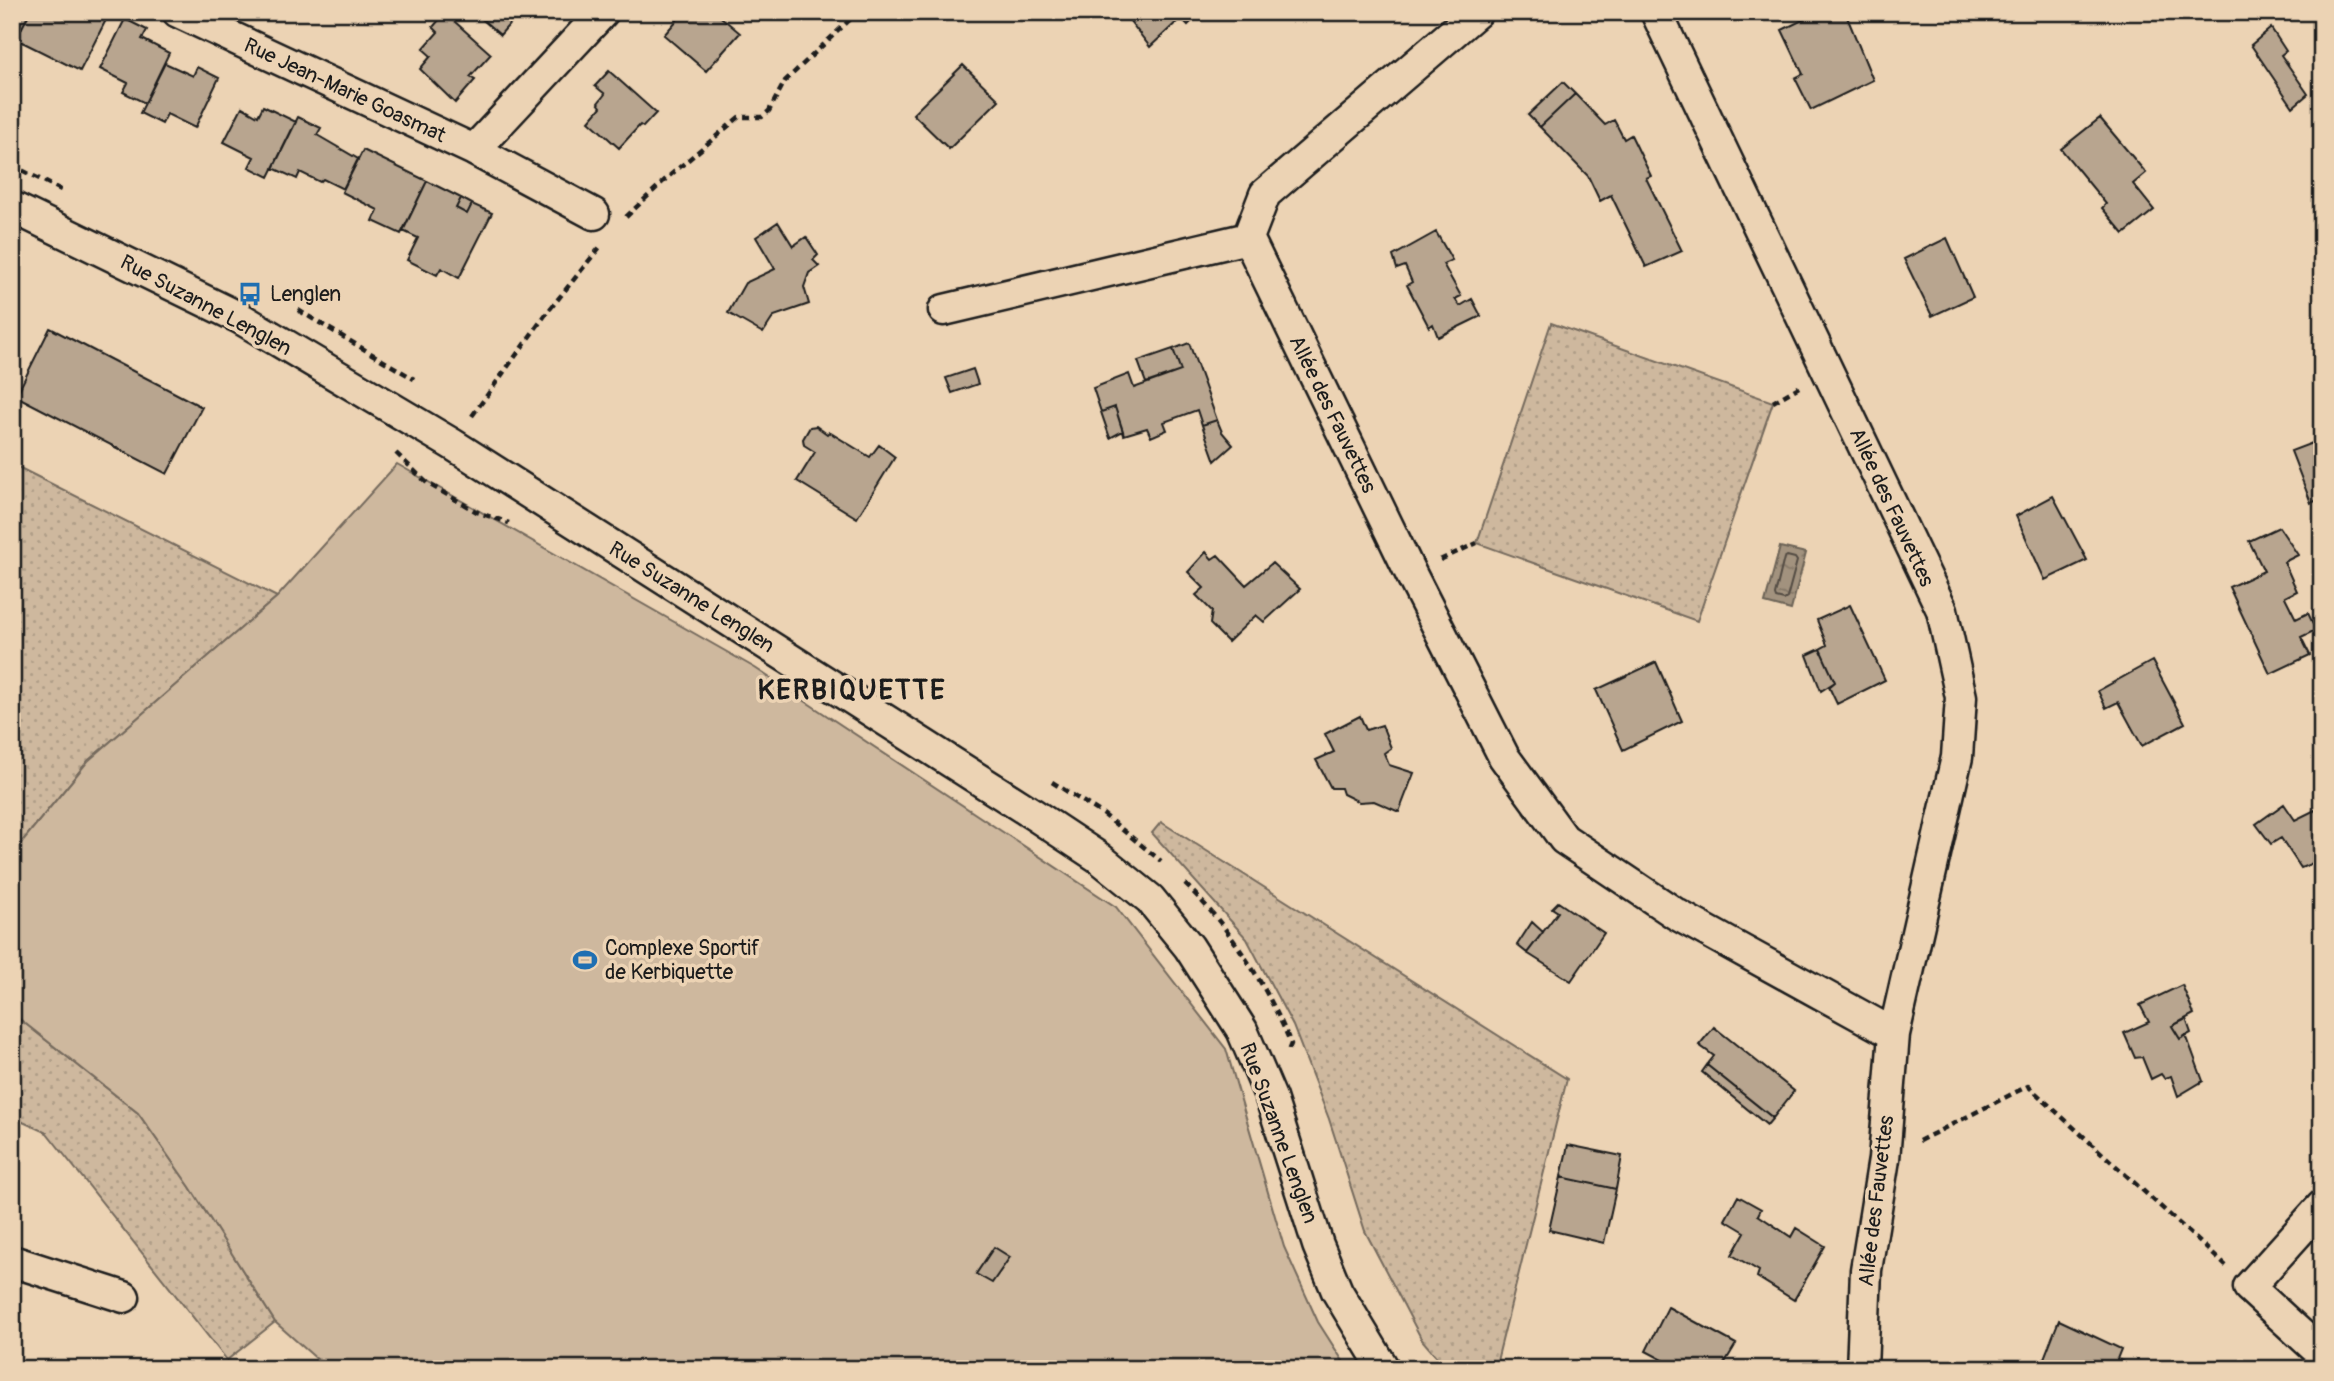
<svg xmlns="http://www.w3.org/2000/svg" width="2334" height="1381" viewBox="0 0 2334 1381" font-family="Pangolin,sans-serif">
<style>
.grass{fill:url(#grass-dots);stroke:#756a5d;stroke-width:2}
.garden{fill:#ceb89e;stroke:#756a5d;stroke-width:2}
.water{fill:url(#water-ripples);stroke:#6c6357;stroke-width:2}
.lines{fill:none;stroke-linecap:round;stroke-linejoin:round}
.shore{stroke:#524b43;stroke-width:2}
.building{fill:#b8a58f;stroke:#1c1c1c;stroke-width:2}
.minor-casing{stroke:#1c1c1c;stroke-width:35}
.path{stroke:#1c1c1c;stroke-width:4.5;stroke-dasharray:7 5;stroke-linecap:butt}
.minor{stroke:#ecd3b4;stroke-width:30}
.labels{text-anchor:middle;stroke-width:7;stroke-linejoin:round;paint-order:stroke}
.street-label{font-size:21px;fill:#1c1c1c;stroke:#ecd3b4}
.poi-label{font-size:21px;fill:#1c1c1c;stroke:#ecd3b4;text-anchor:start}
.district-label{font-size:28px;font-weight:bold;letter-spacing:2px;fill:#1c1c1c;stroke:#ecd3b4}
</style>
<defs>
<pattern id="grass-dots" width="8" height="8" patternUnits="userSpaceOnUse" patternTransform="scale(1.75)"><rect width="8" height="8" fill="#ceb89e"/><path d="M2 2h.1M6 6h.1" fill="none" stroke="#b09e88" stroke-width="1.8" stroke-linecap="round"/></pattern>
<pattern id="water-ripples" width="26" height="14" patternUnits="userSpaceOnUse" patternTransform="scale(1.75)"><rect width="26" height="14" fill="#a2927e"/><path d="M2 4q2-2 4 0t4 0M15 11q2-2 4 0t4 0" fill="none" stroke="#837666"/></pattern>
</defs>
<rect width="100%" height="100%" fill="#ecd3b4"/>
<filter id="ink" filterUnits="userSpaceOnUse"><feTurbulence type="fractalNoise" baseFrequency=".0143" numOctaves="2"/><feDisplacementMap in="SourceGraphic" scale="14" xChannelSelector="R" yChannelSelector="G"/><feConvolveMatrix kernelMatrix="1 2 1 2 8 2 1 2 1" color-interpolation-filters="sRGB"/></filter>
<g filter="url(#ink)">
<path class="grass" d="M1551,323L1773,402L1697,621L1477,543Z
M12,464L277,597L88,761L12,854Z
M1161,822L1567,1079L1495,1369H1447L1422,1340L1365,1231L1329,1119L1293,1026L1247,939L1152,833Z
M12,1013L138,1113L190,1187L275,1322L227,1360L47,1133L12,1117Z"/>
<path class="garden" d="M397,464L755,668L1116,907L1226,1049L1284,1247L1318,1322L1348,1369H328L275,1322L190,1187L138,1113L12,1013V854L88,761L277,597Z"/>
<path class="water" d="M1780,547L1806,553L1791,610L1765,603Z"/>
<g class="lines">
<path class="shore" d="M1787,556L1795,558L1797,561L1787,598L1784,600L1776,598L1775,595L1784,558Z"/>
</g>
<path class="building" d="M12,12H30L12,47Z
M30,12H53L64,18L67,12H110L80,71L16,39Z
M474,12H520L500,35Z
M684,12H715L740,33L706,71L664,35Z
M1123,12H1201L1188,25L1181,18L1150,47Z
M1819,12H1845L1873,80L1811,110L1795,78L1803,74L1782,30Z
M445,13L491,54L470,77L475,80L455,103L420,69L431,56L423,49L438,32L433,27Z
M125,19L147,30L142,39L169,53L145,103L123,92L128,83L100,69Z
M2271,28L2286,51L2281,55L2308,94L2293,107L2251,45Z
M165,63L193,76L197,67L219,78L195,128L167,114L162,124L140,113Z
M963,65L999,100L949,149L913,114Z
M609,71L656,113L643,127L640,125L619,148L589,121L601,107L598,103L605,94L595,86Z
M1563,82L1575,94L1540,127L1528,115Z
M1575,94L1605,125L1614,120L1624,139L1631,135L1651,176L1646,178L1682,251L1646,267L1611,195L1600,201L1588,176L1540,127Z
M263,106L296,122L269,177L249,167L254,157L224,142L242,107L258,116Z
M298,117L321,128L317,135L358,159L343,189L323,179L320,182L300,172L297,179L273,168Z
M2100,118L2146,173L2133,184L2154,210L2124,234L2102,208L2106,204L2061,149Z
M363,150L427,181L401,234L373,221L378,210L342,192Z
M427,181L461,198L456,208L467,214L472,204L492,213L459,278L441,268L437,275L407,260L418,238L403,231Z
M461,198L472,204L467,214L456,208Z
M778,222L793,246L806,237L818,255L813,260L819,266L809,273L804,287L809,304L774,316L763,333L728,313L745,283L775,269L756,237Z
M1436,232L1452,260L1443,264L1461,296L1455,299L1460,306L1472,299L1481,316L1438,337L1433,324L1429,327L1407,285L1412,282L1405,266L1397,269L1393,256Z
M1947,238L1973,297L1932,316L1904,259Z
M50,328L202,407L167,474L16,396Z
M1189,343L1217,420L1202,425L1197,410L1164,422L1167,430L1151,437L1147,428L1124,435L1115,407L1101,412L1093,388L1129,374L1134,388L1181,371L1173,349Z
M1173,349L1181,371L1146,383L1138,361Z
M973,369L978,384L952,393L946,378Z
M1115,407L1123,431L1110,438L1101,412Z
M1217,420L1222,432L1233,445L1215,461L1202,425Z
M816,426L827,434L829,432L870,457L879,445L895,457L857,518L797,481L815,452L804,445L803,439L810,427Z
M2320,440L2322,446V498L2311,503L2291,451Z
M2053,496L2087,560L2045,580L2016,516Z
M2279,527L2298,555L2284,562L2297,591L2285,597L2296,619L2308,613L2316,630L2301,637L2310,655L2270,674L2229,587L2264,571L2249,541Z
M1206,552L1212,559L1218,555L1246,585L1272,563L1300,589L1264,622L1256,615L1228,642L1210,624L1212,611L1196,595L1204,588L1188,572Z
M1850,605L1885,680L1837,704L1829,687L1835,682L1820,649L1827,645L1817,620Z
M1820,649L1835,682L1821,691L1807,655Z
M2152,661L2185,723L2142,746L2118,702L2106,708L2098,691Z
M1656,662L1682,721L1623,750L1596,690Z
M1360,716L1366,730L1382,725L1391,748L1384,753L1389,765L1414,773L1399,812L1374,801L1359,802L1343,794L1341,788H1331L1316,760L1334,752L1325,734Z
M2284,804L2295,820L2315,810L2322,820V874L2315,862L2301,868L2281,838L2271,844L2256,824Z
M1558,902L1604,933L1571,981L1527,953L1558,912L1552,908Z
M1532,922L1543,932L1527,953L1517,945Z
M2182,985L2194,1014L2172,1026L2180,1039L2186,1035L2203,1081L2178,1096L2171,1076L2164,1078L2161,1074L2151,1079L2142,1057L2135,1058L2124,1033L2149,1022L2140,1005Z
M2186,1019L2191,1033L2180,1039L2172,1026Z
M1714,1027L1794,1091L1773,1118L1707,1065L1714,1056L1699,1045Z
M1707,1065L1773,1118L1767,1125L1702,1072Z
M1568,1145L1622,1156L1616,1189L1561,1177Z
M1561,1177L1616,1189L1604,1243L1549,1230Z
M1738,1196L1761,1209L1758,1215L1791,1237L1796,1228L1825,1246L1794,1300L1757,1277L1759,1271L1732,1255L1745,1232L1725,1220Z
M994,1247L1010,1257L992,1283L976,1274Z
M1668,1307L1736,1344L1721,1369H1680L1646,1351Z
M2059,1320L2121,1349L2117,1359L2138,1369H2048L2041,1366Z"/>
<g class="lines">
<g class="minor-casing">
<path id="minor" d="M178,12L474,150L594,214
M1477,12L1265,194L1248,238L1411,574L1504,757L1564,839L1676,914L1894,1034
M1656,12L1942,610L1961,697L1957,757L1894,1034L1884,1159L1866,1270L1862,1369
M474,150L603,12
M12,207L240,318L452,444L1033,814L1098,857L1150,899L1189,947L1242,1030L1271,1098L1318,1245L1337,1291L1384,1369
M944,310L1248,238
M2322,1206L2249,1287L2322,1354
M12,1261L124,1297"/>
</g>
<path class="path" d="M12,165L63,191
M626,217L668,177L739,117H762L769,111L785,81L858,12
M298,310L414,379
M1773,402L1799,387
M472,416L546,314L600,247
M396,453L427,483L477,512L509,523
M1440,560L1477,543
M1052,782L1103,814L1161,861
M1185,884C1230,927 1267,986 1291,1044L1288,1051
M1919,1141L2028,1086L2226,1266"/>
<use href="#minor" class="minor"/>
</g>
</g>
<defs>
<g id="bus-bare" transform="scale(1.89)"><path d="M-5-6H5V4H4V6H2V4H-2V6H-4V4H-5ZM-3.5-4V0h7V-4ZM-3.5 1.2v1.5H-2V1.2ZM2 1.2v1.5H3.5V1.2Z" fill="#1f6fb2" stroke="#ecd3b4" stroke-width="2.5" paint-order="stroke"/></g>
<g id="stadium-bare" transform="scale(1.89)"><path d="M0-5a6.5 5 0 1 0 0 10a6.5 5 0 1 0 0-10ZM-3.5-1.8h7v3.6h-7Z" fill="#1f6fb2" stroke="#ecd3b4" stroke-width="2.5" paint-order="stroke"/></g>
</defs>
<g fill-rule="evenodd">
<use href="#bus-bare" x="250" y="294"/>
<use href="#stadium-bare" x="585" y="960"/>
</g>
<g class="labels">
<g class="street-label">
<text transform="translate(345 90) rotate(25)" y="7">Rue Jean-Marie Goasmat</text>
<text transform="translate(206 305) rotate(28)" y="7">Rue Suzanne Lenglen</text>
<text transform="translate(1333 414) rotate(64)" y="7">Allée des Fauvettes</text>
<text transform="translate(1892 507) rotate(65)" y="7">Allée des Fauvettes</text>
<text transform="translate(692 597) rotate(32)" y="7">Rue Suzanne Lenglen</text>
<text transform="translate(1279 1133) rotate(70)" y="7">Rue Suzanne Lenglen</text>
<text transform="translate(1876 1201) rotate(-83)" y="7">Allée des Fauvettes</text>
</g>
<g class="poi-label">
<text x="270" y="301">Lenglen</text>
<text x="605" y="955">Complexe Sportif<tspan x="605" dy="24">de Kerbiquette</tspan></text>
</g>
<g class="district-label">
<text x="852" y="699">KERBIQUETTE</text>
</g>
</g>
<rect width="2334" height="1381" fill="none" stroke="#ecd3b4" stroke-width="42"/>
<rect x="21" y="21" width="2292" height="1339" fill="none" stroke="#1c1c1c" stroke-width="2.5" filter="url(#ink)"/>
</svg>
